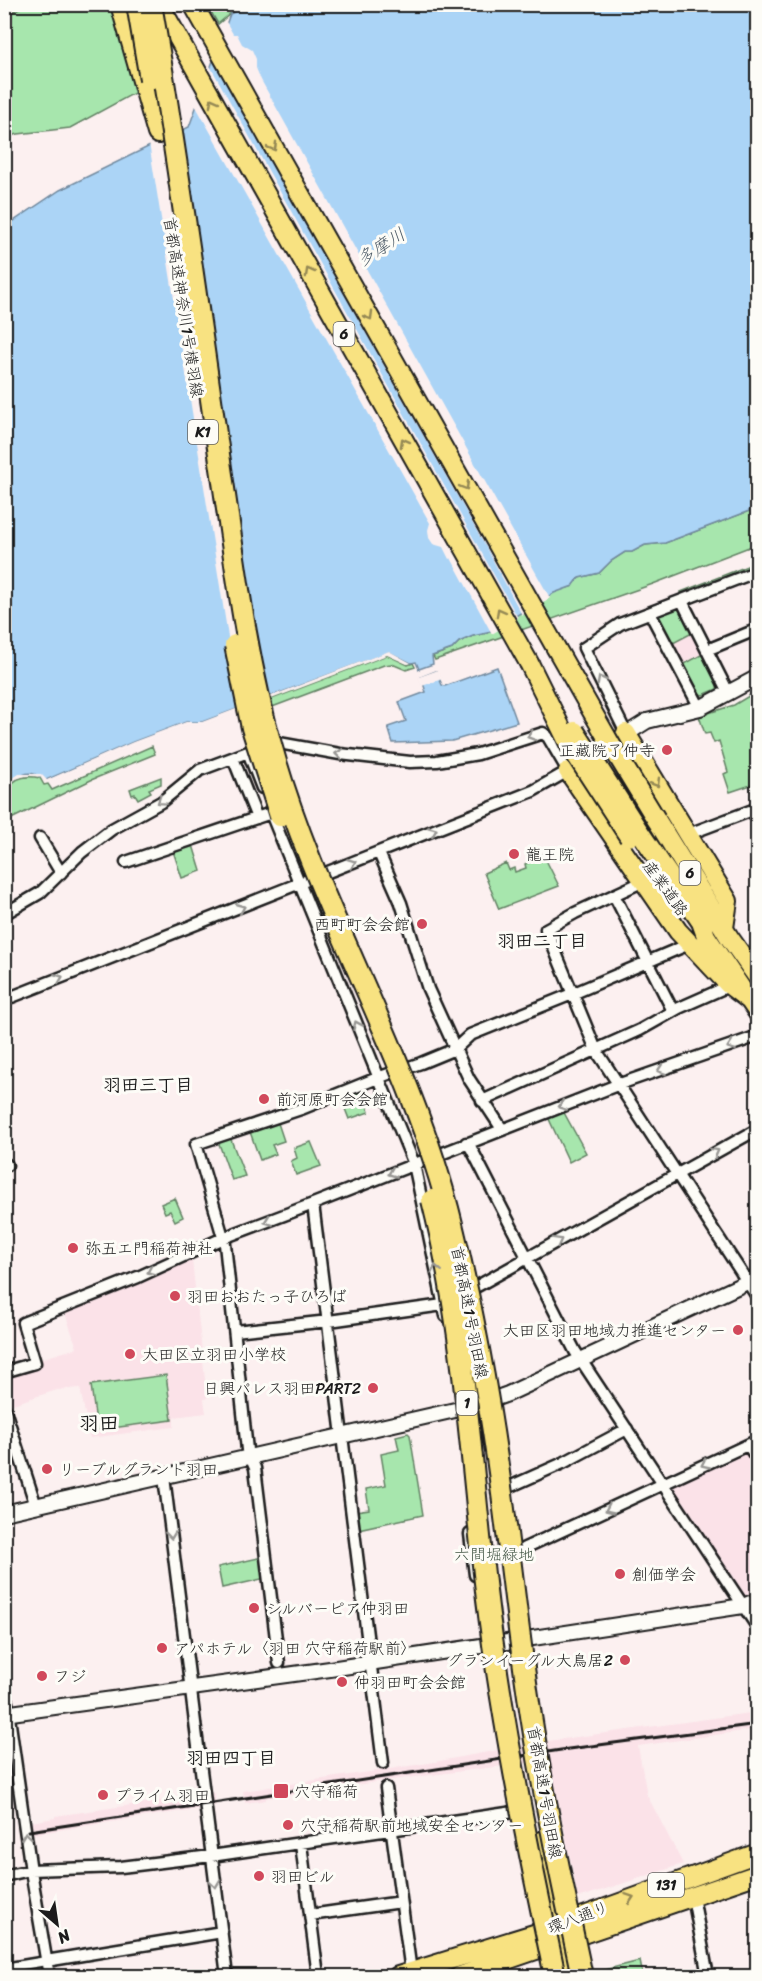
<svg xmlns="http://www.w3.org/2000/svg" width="762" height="1981" viewBox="0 0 762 1981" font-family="Sriracha,'Klee One',sans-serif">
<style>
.built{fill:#fbe2e8}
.green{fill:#a7e6ad;stroke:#628164;stroke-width:1.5;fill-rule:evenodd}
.water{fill:#abd4f6;stroke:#728a9f;stroke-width:1.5}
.pier{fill:#fcf0f0}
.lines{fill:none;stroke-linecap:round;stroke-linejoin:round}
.pedestrian-casing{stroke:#1c1c1c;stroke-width:13}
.minor-casing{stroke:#1c1c1c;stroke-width:15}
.tertiary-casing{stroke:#1c1c1c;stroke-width:18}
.primary-casing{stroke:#1c1c1c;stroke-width:22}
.trunk-casing{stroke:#1c1c1c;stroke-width:22}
.motorway-casing{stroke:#1c1c1c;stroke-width:24}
.pedestrian{stroke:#fdfcf7;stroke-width:8}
.minor{stroke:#fdfcf7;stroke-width:10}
.tertiary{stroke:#fdfcf7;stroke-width:14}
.primary{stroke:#f8e281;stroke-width:18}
.trunk{stroke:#f8e281;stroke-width:18}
.motorway{stroke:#f8e281;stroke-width:20}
.rail{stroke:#1c1c1c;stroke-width:3}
.primary-bridge-casing{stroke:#1c1c1c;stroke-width:22;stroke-linecap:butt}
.motorway-bridge-casing{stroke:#1c1c1c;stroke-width:24;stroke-linecap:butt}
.primary-bridge{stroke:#f8e281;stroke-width:18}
.motorway-bridge{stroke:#f8e281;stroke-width:20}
.oneway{stroke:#958954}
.oneway2{stroke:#989794}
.poi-dot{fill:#d1495b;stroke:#fdfcf7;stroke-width:2}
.labels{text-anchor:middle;stroke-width:6;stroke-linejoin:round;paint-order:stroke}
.shield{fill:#fdfcf7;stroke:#605f5e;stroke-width:1.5}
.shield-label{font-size:15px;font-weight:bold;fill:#1c1c1c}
.street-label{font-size:16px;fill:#1c1c1c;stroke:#fdfcf7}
.poi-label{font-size:16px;fill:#1c1c1c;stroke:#fdfcf7;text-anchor:start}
.park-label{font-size:16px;fill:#465948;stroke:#fdfcf7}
.water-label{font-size:18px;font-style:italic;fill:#4e5c68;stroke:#fdfcf7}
.neighbourhood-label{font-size:18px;font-weight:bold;fill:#1c1c1c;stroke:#fdfcf7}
.quarter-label{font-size:20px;font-weight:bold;fill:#1c1c1c;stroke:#fdfcf7}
</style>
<rect width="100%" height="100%" fill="#fcf0f0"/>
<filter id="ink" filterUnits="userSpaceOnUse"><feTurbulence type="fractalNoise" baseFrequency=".0167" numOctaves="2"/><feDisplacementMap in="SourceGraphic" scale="12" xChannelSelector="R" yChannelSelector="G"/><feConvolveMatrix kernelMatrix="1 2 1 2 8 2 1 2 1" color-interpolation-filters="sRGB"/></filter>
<g filter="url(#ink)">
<path class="built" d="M692,633L703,655L683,665L671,644Z
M192,1260L207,1398L204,1399L206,1413L174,1417V1427L90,1438L80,1388L57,1390L10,1405L5,1389L8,1377L39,1368L37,1360L77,1348L65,1313Z
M746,1448L757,1463V1595L744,1601L668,1484Z
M757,1712V1729L638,1746L647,1795L683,1864L578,1898L550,1760L383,1781L266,1798V1800L245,1803L243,1791L429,1763L541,1742Z
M214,1793L216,1805L209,1807L33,1834L31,1822L55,1818V1816Z
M43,1967L45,1976H5V1974Z"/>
<path class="green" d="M25,5H116L140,90L70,128L18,134L5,138L4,16Z
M207,5H248L230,14L218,24Z
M757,508V544L653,584L435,660L433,656L452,649L459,642L473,636L487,633L554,592L573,586L578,578L599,573L611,561L625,552H632L645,545L665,543Z
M757,562V565L682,594L681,592Z
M675,607L683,612L718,681L717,689L703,695L696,693L658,620L660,614ZM692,633L703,654L683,665L671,644Z
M387,655L408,665L413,663L415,667L406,670L392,664L384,665L259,712L256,705Z
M757,691V791L754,784L730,792L724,774L728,772L719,741L714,743L710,733L705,734L699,716L734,705Z
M152,746L155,754L91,780L5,822C4,797 5,771 40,778L44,785L48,784L52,790Z
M161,777V784L149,789L151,792L138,799L135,794L132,795L130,789Z
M193,845L201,871L182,878L173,851Z
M543,854L559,886L499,909L484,873L506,863L509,870L514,868L515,872L526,868L525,864L530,862L529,859Z
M362,1088L369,1112L349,1119L340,1096Z
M562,1109L586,1153L569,1162L548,1117Z
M277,1120L284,1141L272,1145L276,1154L260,1160L249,1129Z
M230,1137L245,1176L232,1180L218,1141Z
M311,1142L321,1166L296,1175L291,1161L297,1158L294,1148Z
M175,1198L183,1217L175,1221L170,1211L165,1213L161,1204Z
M166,1375L172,1420L97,1430L91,1385Z
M408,1433L410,1435L423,1515L358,1529L356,1511L369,1509L366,1489L386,1485L381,1454L399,1450L396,1436Z
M263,1557L266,1578L222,1588L218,1567Z
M640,1961L643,1976H597L596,1972Z"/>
<path class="water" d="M248,5H757V508L665,543L645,545L632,552H625L611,561L599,573L579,578L573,586L554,593L487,633L473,636L459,642L452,649L432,656L433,664L419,669L416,662L411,663L389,652L202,722H186L133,742L46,780C28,767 21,775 5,786V227L60,190L189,127L230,14Z
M497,667L517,722L452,741L393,743L388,727L406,721L399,702L426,692L421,677L436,671L442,685L445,686Z"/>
<path class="pier" d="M225,20L233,34H237L242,44L252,50L256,59V68L261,80L550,598L522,615L487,549L211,57Z
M209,64L518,618L492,634L451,558L449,559L443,547L433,544L429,538L428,530L430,523L194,103Z
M177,129L202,301L266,698L389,651L411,663L407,664L387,655L203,725H186L134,745L47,783L39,776H25L16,779L4,789L10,780L19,774H41L47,780L133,742L186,722H202L241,707L230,649L149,143Z
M438,670L442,679L422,686L419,677Z"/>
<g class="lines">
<g class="pedestrian-casing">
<path id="pedestrian" d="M4,1968L46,1961"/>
</g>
<g class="minor-casing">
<path id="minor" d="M682,601L729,694
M650,613L700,708
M707,650L758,629
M626,733L584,648L620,624L758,571
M248,752L262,788
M233,758L257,818
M270,811L414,1164L446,1316
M686,835L758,808
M40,838L61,873
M379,853L401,903L428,989L469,1079L502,1129
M126,862L271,813
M644,881L575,913L546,929L596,1050L758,1298
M614,895L673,1011
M4,914L40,893L82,852L112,829L161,802L200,770L248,752L279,743L340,754L410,762L437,761L478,754L543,733L548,737L568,771L533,791L4,1000
M482,1101L640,1030L679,1008L722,989L728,984
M466,1143L471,1148L575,1351L758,1628
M6,1164L7,1165
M313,1204L383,1763
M465,1293L758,1129
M235,1331L329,1321L443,1305L449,1302
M4,1372L35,1363L23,1323L138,1277L223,1238L313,1204L617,1085L758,1036
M4,1407L36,1506
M748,1445L758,1460
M164,1477L227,1976
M507,1488L563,1463L627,1429
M470,1534L475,1575
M516,1552L758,1440
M279,1663L255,1468L247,1450L225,1244L196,1144L301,1109L380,1077L421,1063L455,1049L470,1035L572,994L694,942
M4,1682L31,1871L49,1976
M386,1788L411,1972
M301,1844L318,1976
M4,1876L30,1870L121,1867L211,1856L514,1812
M693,1897L708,1976
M310,1915L401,1902
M46,1961L222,1932"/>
</g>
<g class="tertiary-casing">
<path id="tertiary" d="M585,760L647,721L700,708L758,677
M4,1513L477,1405L508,1394L758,1277
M4,1714L330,1669L743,1606L758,1600"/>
</g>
<g class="primary-casing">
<path id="primary" d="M159,4L529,663
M193,4L556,648
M626,733L728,901L724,928
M568,771L678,931L728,984L749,1000
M656,819L729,937L758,978
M639,831L701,922L706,936L758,1013"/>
</g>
<g class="trunk-casing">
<path id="trunk" d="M398,1976L537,1933L758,1853
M460,1976L758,1874"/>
</g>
<g class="motorway-casing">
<path id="motorway" d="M121,4L158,133
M544,1841L572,1976"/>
</g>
<use href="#pedestrian" class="pedestrian"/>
<use href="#minor" class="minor"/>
<use href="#tertiary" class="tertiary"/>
<use href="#primary" class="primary"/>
<use href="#trunk" class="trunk"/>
<use href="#motorway" class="motorway"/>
<path class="rail" d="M29,1831L561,1750L758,1724"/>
<g class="primary-bridge-casing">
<path id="primary-bridge" d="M556,648L614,750L656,819
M529,663L570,746L629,837
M575,731L639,831"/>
</g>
<g class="motorway-bridge-casing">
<path id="motorway-bridge" d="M137,4L150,79
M151,4C178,158 198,313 221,468C235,562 246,657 272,748C318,912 412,1058 452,1224C474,1313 490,1404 502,1494C511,1562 518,1629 528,1696C542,1791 562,1883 582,1976
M235,645L252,728L280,816
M432,1200C463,1322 470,1449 484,1574C499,1709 527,1843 555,1976"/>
</g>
<use href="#primary-bridge" class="primary-bridge"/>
<use href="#motorway-bridge" class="motorway-bridge"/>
</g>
<defs><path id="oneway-chevron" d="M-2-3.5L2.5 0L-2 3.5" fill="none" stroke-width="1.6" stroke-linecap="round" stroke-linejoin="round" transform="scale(1.5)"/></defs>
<g class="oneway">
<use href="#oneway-chevron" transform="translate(213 102) rotate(-119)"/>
<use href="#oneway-chevron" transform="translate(273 147) rotate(60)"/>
<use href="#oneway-chevron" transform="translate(309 272) rotate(-119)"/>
<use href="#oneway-chevron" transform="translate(369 316) rotate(60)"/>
<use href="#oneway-chevron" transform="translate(404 442) rotate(-119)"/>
<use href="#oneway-chevron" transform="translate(465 486) rotate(60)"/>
<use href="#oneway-chevron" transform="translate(500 612) rotate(-119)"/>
<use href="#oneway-chevron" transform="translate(656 783) rotate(59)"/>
<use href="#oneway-chevron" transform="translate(630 1898) rotate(-19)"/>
</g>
<g class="oneway2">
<use href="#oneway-chevron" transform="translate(601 680) rotate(-118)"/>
<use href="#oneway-chevron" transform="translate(531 736) rotate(164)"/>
<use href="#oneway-chevron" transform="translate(339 754) rotate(-173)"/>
<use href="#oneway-chevron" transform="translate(161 801) rotate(145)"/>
<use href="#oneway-chevron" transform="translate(433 831) rotate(-22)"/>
<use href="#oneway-chevron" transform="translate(352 863) rotate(-21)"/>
<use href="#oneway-chevron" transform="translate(241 908) rotate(-22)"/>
<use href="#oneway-chevron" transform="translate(59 978) rotate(-22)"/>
<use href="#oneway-chevron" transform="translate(357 1025) rotate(-114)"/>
<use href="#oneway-chevron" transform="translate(731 1046) rotate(160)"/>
<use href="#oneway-chevron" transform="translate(661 1070) rotate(161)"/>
<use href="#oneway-chevron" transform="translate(562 1106) rotate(159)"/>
<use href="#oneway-chevron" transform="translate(715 1152) rotate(-29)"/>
<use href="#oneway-chevron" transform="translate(392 1173) rotate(158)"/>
<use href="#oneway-chevron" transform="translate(268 1221) rotate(160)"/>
<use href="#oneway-chevron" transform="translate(558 1241) rotate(-29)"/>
<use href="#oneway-chevron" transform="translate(436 1269) rotate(-102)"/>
<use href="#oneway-chevron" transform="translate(151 1271) rotate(156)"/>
<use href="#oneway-chevron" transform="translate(705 1464) rotate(155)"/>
<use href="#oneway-chevron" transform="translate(609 1509) rotate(155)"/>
<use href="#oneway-chevron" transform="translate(171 1535) rotate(83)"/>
<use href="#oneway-chevron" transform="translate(26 1836) rotate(-98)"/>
<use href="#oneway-chevron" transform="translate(215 1884) rotate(82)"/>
</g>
</g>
<g class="poi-dot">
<circle cx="667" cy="750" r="6"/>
<circle cx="514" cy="854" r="6"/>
<circle cx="422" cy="924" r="6"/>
<circle cx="264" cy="1099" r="6"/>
<circle cx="73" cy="1248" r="6"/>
<circle cx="175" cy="1296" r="6"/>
<circle cx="738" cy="1330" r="6"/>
<circle cx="130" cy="1354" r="6"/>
<circle cx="373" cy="1388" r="6"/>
<circle cx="47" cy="1469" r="6"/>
<circle cx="620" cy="1574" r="6"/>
<circle cx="254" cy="1608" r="6"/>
<circle cx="162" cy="1648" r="6"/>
<circle cx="625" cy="1660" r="6"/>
<circle cx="42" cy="1676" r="6"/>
<circle cx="342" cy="1682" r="6"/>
<rect x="273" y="1783" width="16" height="16" rx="3"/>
<circle cx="103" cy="1795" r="6"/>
<circle cx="288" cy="1825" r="6"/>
<circle cx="259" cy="1876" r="6"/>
</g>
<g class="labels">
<g class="shield">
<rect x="333.5" y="322" width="21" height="24" rx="4.5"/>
<rect x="188" y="420" width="30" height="24" rx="4.5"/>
<rect x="679.5" y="861" width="21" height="24" rx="4.5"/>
<rect x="456.5" y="1391" width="21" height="24" rx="4.5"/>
<rect x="648" y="1873" width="36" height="24" rx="4.5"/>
</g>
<g class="shield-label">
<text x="344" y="339">6</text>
<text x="203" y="437">K1</text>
<text x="690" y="878">6</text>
<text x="467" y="1408">1</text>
<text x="666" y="1890">131</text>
</g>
<g class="street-label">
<text transform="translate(184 307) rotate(81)" y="6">首都高速神奈川1号横羽線</text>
<text transform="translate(666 888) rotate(54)" y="6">産業道路</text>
<text transform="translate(470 1312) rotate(79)" y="6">首都高速1号羽田線</text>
<text transform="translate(545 1792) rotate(80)" y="6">首都高速1号羽田線</text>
<text transform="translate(578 1917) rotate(-21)" y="6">環八通り</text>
</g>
<g class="poi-label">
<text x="655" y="756" text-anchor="end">正藏院了仲寺</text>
<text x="526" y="860">龍王院</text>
<text x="410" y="930" text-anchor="end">西町町会会館</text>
<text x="276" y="1105">前河原町会会館</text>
<text x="85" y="1254">弥五エ門稲荷神社</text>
<text x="187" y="1302">羽田おおたっ子ひろば</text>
<text x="726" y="1336" text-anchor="end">大田区羽田地域力推進センター</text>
<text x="142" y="1360">大田区立羽田小学校</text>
<text x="361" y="1394" text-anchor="end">日興パレス羽田PART2</text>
<text x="59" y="1475">リーブルグラント羽田</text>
<text x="632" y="1580">創価学会</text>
<text x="266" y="1614">シルバーピア仲羽田</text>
<text x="174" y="1654">アパホテル〈羽田 穴守稲荷駅前〉</text>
<text x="613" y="1666" text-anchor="end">グランイーグル大鳥居2</text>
<text x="54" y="1682">フジ</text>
<text x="354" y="1688">仲羽田町会会館</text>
<text x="294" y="1797">穴守稲荷</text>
<text x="115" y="1801">プライム羽田</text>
<text x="300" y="1831">穴守稲荷駅前地域安全センター</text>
<text x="271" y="1882">羽田ビル</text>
</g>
<g class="park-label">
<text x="494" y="1560">六間堀緑地</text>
</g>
<g class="water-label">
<text transform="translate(381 247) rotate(-33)" y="6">多摩川</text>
</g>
<g class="neighbourhood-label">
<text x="542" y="947">羽田二丁目</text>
<text x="148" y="1091">羽田三丁目</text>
<text x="231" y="1764">羽田四丁目</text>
</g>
<g class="quarter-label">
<text x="99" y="1430">羽田</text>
</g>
</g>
<rect width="762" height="1981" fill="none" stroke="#fdfcf7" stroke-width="24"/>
<rect x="12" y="12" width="738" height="1957" fill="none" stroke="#1c1c1c" stroke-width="2" filter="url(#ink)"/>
<g transform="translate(57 1924) rotate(151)" stroke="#fdfcf7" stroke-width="4.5" paint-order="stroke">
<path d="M0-4.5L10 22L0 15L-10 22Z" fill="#1c1c1c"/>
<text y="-9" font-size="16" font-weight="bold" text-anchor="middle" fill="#1c1c1c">N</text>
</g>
</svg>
